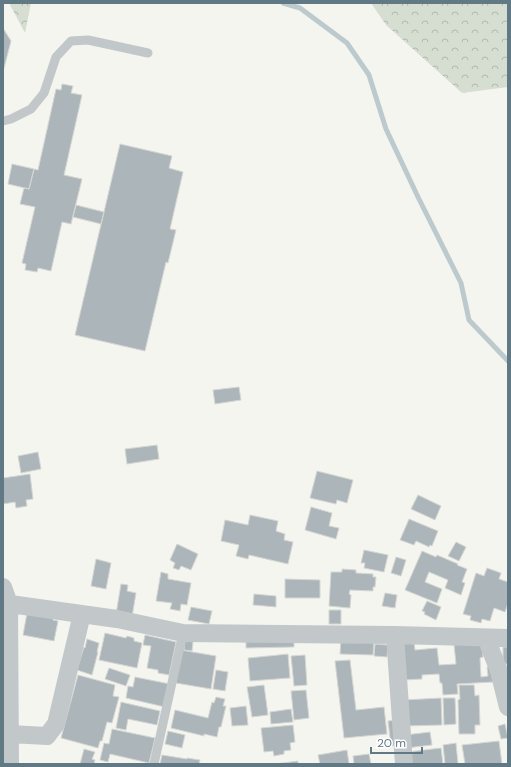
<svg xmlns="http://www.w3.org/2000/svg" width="511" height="767" viewBox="0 0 511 767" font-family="'DM Sans',sans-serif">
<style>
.forest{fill:url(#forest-crowns)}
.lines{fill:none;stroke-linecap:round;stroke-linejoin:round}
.stream{stroke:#bccace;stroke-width:5}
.building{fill:#acb6ba;stroke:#d6d6d3}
.service{stroke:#c2c7ca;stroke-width:9}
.minor{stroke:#c2c7ca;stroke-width:18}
</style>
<defs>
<pattern id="forest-crowns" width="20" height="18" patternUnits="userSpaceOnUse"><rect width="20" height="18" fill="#d6ddd1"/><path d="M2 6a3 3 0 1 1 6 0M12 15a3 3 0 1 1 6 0" fill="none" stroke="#b1b8af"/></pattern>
</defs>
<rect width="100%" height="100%" fill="#f5f5f0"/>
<path class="forest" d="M9,3H31L25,33Z
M371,3H508V87L462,93L386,25Z"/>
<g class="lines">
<path class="stream" d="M283,3L300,8L347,43L369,75L386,129L418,197L461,283L469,320L508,361"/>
</g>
<path class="building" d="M3,28L11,41L3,72Z
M62,84L73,86L71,93L82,95L64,175L82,179L71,224L62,222L51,271L38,268L37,272L25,270L26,264L22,263L35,207L20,204L24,188L29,189L34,169L38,170L56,89L61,90Z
M120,144L172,156L169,168L183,172L170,229L176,230L168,263L166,262L145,351L75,335Z
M12,164L34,169L29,189L8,184Z
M76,205L104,212L101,224L73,217Z
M239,387L241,400L215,404L213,390Z
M157,445L159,459L127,464L125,449Z
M38,452L41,469L21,473L18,456Z
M317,471L353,480L347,503L337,500L336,504L310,498Z
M30,474L33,499L26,500L27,506L16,508L15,502L3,504V478Z
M418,495L441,506L435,520L411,509Z
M311,507L332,513L329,526L339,528L336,539L305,530Z
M250,515L278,521L276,531L285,534L284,540L293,542L288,564L249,555L248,559L236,556L239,545L221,541L225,520L248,525Z
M409,519L438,531L432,546L430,545L429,547L416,541L414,545L400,540Z
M456,542L466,547L459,561L448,556Z
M177,544L198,554L191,570L181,566L179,570L173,568L175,563L170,560Z
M364,550L388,555L384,572L364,568L365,563H361Z
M422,551L436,557L437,555L458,564L457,565L467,569L462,582L465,583L461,595L445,588L448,580L429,572L425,582L442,589L437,603L405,590Z
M396,557L406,560L401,576L391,573Z
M96,559L111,563L106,589L91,586Z
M487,568L501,573L499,579L508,582V603L505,612L494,608L490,621L482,619L481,623L470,620L471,616L463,614L476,573L484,576Z
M342,569L356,570V573L373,574V577H376L375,587H373V591L350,590L349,594L351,595L350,608L329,606L331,572H342Z
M161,572L168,574V579L191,583L187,605L181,604L180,611L170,609L172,603L156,601Z
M285,579L320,580V598H285Z
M121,584L128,585L127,591L136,593L132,617L116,614Z
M385,593L397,595L395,608L382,606Z
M254,594L276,596V607L253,605Z
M427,601L441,607L436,620L424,614L425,612L422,611Z
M191,607L212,611L209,624L188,620Z
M329,610H341V624H329Z
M27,613L53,617V620L58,621L54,641L23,635Z
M105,633L126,638L127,636L134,638V641L142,643L137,668L99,660Z
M145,635L176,642L169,675L158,673V670L147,668L151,646L143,645Z
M294,637V647L246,648V638Z
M341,638L374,640L373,655L340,654Z
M87,639L99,643L97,652H98L92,675L77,670L84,647L85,648Z
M185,640L193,642L192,651L184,650Z
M414,642L415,650L437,648L439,665L456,664L454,644L482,642L483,657L480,658L481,677L488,676L487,667H492L493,682L457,684L458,694L443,695L442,683H440L439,674L422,675V679L403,680L400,643Z
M375,644L388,645L387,657L374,656Z
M503,647H508V664H503Z
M181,650L216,656L211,689L176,683Z
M288,654L290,678L250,681L248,658Z
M305,655L307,685L294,686L291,656Z
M350,660L356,710L384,707L387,734L344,738L335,661Z
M109,668L130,675L126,686L105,679Z
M216,670L228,672L225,691L213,689Z
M78,675L115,685L113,696L119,697L112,723L107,722L102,741H100L98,748L61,738Z
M135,677L170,684L165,707L126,698L128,686L133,687Z
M264,685L268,715L252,717L247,687Z
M459,685H474L475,696L479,695L480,725H475V734H459L458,700L460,699Z
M306,690L309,718L294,720L291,691Z
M216,697L225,699L223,706H226L221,727H219L217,737L204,734V736L171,728L175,710L208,718L212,702L214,703Z
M441,698L442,725L404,726L403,700Z
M443,698H455L456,724L444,725Z
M121,702L160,711L157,725L128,719L126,730L116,728Z
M246,706L248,725L232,726L230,708Z
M291,709L293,722L271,724L270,712Z
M398,720L401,745L391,746L388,721Z
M505,724L508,738L501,739L498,726Z
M293,725L295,742L290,743L291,750L284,751V754L274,756L273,751L264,752L261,728Z
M112,729L155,738L149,763L110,754L108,762L100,760L104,743L109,744Z
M168,731L185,735L182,748L165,744Z
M430,732L432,745L406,748L405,735Z
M499,741L502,764H465L462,745Z
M456,743L458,764H445L443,745Z
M441,748L443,764H408L407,752Z
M84,749L95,752L92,759L95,760L94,764H80Z
M347,750L349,764H320L318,755Z
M369,754L371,764H354L353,756Z
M162,755L187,759V758L200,760L199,764H160Z
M298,761V764H275Z"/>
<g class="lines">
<path class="service" d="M3,121L11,119L31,109L44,93L56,57L71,41L88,40L148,53
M154,764L183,633"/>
<path class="minor" d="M3,587L9,604L10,764
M3,603L117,619L183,633L395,635L508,638
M395,635L404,764
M486,638L499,671L508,707
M10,734L47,736L56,724L82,614"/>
</g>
<rect width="511" height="767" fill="none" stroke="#617885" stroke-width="8"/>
<path d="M371 747v6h51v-6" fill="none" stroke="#617885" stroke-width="2"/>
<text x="377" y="747" font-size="12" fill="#617885" stroke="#ffffff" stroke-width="3" paint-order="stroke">20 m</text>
</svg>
